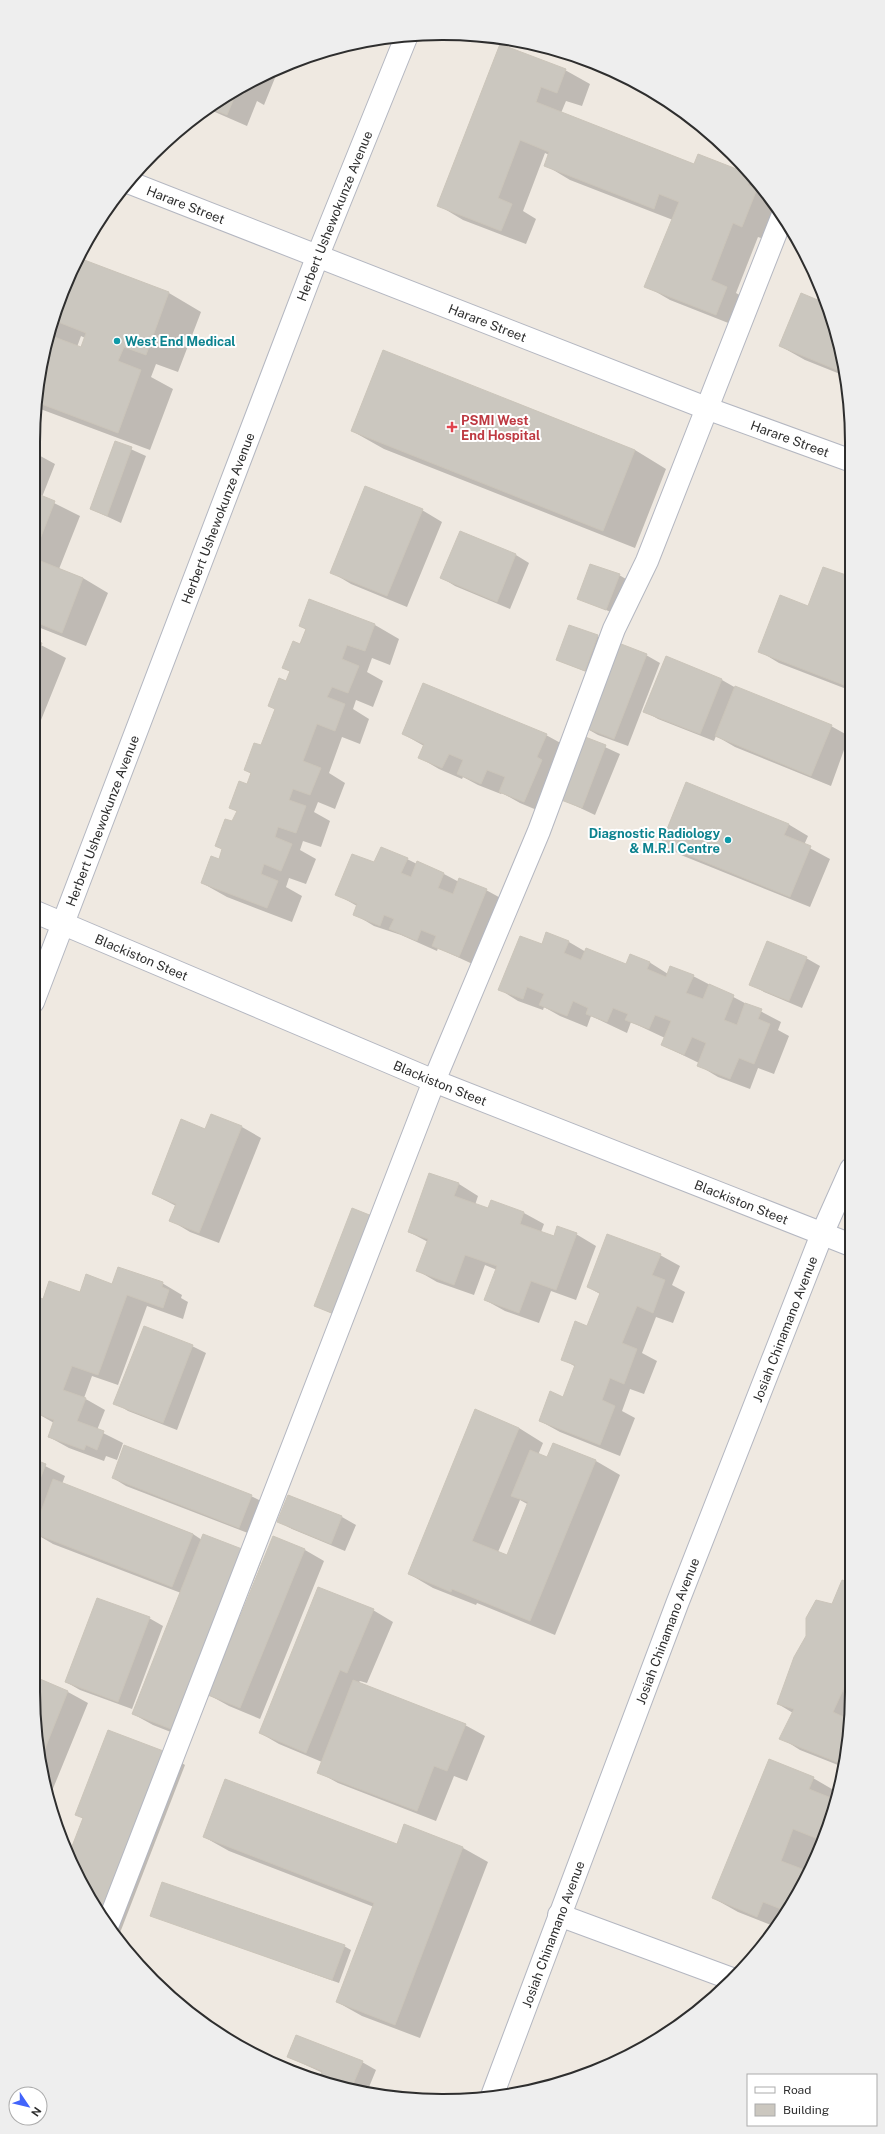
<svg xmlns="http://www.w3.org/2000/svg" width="885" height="2134" viewBox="0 0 885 2134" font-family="'Public Sans',sans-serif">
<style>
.shadow{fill:#0003;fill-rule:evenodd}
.building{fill:#cbc7bf;stroke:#cbc5ba}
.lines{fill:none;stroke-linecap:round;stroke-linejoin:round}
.minor-casing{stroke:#b4b7c1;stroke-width:24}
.minor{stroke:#fff;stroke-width:22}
.culture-dot{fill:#0f9aa8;stroke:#fff;stroke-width:1.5}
.health-dot{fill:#e0444e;stroke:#fff;stroke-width:1.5}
.labels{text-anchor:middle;stroke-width:4;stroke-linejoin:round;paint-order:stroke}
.street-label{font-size:13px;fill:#2e2e2e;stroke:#fff}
.culture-label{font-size:13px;font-weight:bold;fill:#0d838f;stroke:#fff;text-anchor:start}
.health-label{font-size:13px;font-weight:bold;fill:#be3a42;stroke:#fff;text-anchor:start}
.rim{fill:none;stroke:#2e2e2e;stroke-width:2}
</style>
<rect width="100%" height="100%" fill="#efe9e1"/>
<path class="shadow" d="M501,45L565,70L590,84L582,106L566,101L561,113L695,165L698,155L754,178L778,212L767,240L758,237L736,293L752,302L741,328L670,300L646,286L673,220L570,180L545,165L549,155L545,153L523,211L536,219L526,244L463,220L438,205Z
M279,68L264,105L257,101L247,126L208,109L261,75Z
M78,259L169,293L201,312L178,372L156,364L151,377L173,389L150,450L35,407L37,389L55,311ZM81,336L85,338L81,348L77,347Z
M801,294L826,304L845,376L805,360L780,346Z
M352,431L635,450L666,469L635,548L384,449Z
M115,442L146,456L121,523L91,509Z
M33,452L55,464L42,497L80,516L59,569L83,578L108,593L86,646L33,625Z
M422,510L442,522L407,607L351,584L331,572Z
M461,532L516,555L529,563L510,609L455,586L442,578Z
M619,575L626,579L613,613L578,598Z
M849,577V690L779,663L759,651L808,608Z
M375,625L399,639L390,665L372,658L367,672L383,681L373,707L356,700L353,709L369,719L360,744L342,737L329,773L345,783L335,809L318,802L314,812L330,821L321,847L303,841L300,850L316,859L306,884L289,878L286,887L302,896L292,922L227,897L202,883L220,860L238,812L231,808L248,785L252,774L245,770L262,747L291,672L283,668L300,645L306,629L300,626Z
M597,636L604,640L592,674L557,660Z
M33,641L66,658L33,740Z
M646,655L660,663L628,746L598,735L584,727Z
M666,657L722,680L736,688L831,726L849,736L831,786L735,747L716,736L714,741L658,719L644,711Z
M403,734L546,735L566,746L544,813L520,803L502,793L501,794L478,785L463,777L462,779L439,769L420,758L424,746Z
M581,736L620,754L595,815L557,797Z
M788,824L808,836L804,845L830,859L810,907L681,855L662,844Z
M407,859L417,864V863L444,874L459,882L486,890L506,901L479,967L438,948L437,951L401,935L374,926L354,914L357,906L336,894L375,863Z
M547,934L569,942L586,952L626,965L649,962L668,974L693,976L781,1022L778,1030L789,1036L774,1074L758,1068L750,1089L718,1077L698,1065L699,1063L662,1045L665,1038L631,1022L627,1033L591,1016L587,1027L560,1016L544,1007L543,1010L518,1001L499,989L542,946Z
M806,958L820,966L802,1008L764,992L751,984Z
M242,1127L261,1138L219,1243L190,1232L170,1220L176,1206L153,1194L206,1130Z
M430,1174L459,1184L478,1196L475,1205L488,1209L492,1201L524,1213L544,1224L541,1232L554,1237L576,1234L596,1246L576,1300L551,1291L539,1323L505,1311L485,1300L497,1270L485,1265L474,1295L437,1282L418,1271L428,1242L409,1232Z
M352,1209L348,1321L316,1306Z
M660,1255L680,1266L672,1285L685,1292L673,1323L656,1317L642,1353L657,1361L644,1394L630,1389L622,1411L635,1418L620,1456L560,1432L540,1421L564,1398L576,1367L562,1359L588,1327L600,1294L588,1287Z
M162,1283L182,1295L181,1298L188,1302L183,1319L147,1306L118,1385L92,1376L84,1398L105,1410L97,1430L123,1443L117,1460L106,1456L104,1461L69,1448L49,1437L54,1423L33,1411L36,1400L33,1399V1296L43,1300L113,1285Z
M192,1346L206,1353L177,1430L128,1411L115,1403Z
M519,1428L543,1443L538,1455L548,1458L554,1444L596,1461L620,1475L555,1635L477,1603L476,1605L433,1588L409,1574ZM520,1500L529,1505L508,1556L498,1552Z
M33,1460L65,1476L62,1484L193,1534L202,1540L241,1550L261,1562L238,1619L240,1620L274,1537L305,1550L324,1561L260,1719L229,1706L209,1695L191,1740L153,1725L133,1714L181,1593L53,1544L41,1537L33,1559Z
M113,1478L251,1496L265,1503L253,1535L126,1486Z
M289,1496L342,1517L356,1525L345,1551L292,1529L279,1522Z
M852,1585V1692L848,1745L843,1767L800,1750L781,1738L793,1713L778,1704L833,1605Z
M373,1610L393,1622L367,1683L360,1681L358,1683L465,1725L485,1736L467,1781L454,1776L436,1821L338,1783L318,1772L322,1762L279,1744L260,1733Z
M149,1618L163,1626L132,1709L80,1690L66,1682Z
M33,1678L68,1692L88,1703L52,1791L45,1788L41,1771Z
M166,1753L185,1765L118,1938L88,1896L69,1855L84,1819L76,1814Z
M813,1778L837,1792L830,1823L822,1844L818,1843L806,1872L809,1873L776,1927L738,1912L713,1898Z
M405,1826L463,1848L488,1862L420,2038L362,2016L337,2002L374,1907L229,1851L204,1837L397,1845Z
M151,1915L344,1946L351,1950L339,1983Z
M288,2057L362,2062L376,2070L367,2092L319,2081L323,2073Z"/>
<path class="building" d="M500,44L566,69L557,93L541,87L536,102L694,164L698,154L752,175L748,185L757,189L742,227L733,223L711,280L727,287L716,315L644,287L679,202L659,194L654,209L544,166L549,152L520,140L498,198L512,204L501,231L437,206Z
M249,83L244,94L237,91L227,115L209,108Z
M79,258L169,292L146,355L124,347L118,361L141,370L118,433L36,402L37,389L49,335L81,347L86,333L53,320L55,311Z
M801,293L825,303L844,373L779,346Z
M383,350L635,450L603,531L351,431Z
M115,441L132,447L107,516L90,509Z
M365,486L423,509L387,596L330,573Z
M33,492L55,501L33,557Z
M460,531L516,554L497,602L440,578Z
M33,558L83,578L62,633L33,621Z
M590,564L620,574L606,610L577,599Z
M823,567L849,576V687L758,652L780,595L808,606Z
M309,599L375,624L365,651L347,645L342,659L359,666L348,693L332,687L327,697L345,704L335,731L317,724L303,761L321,768L310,795L293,789L289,800L306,806L296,833L278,827L275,837L292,844L281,871L264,864L261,874L278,881L267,908L201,883L211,856L219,859L222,849L215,846L225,819L232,821L237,811L229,808L239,781L247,784L251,773L244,770L254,743L261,745L275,709L268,706L279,678L286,681L290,671L282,668L293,641L300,644L306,629L299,626Z
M569,625L598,635L585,671L556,660Z
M33,640L42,643L33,665Z
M616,642L647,654L614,739L583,727Z
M666,656L722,679L700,734L643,712Z
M423,683L547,734L537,757L542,760L524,802L499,792L505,777L487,770L481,784L457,774L463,760L449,754L442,768L418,758L424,744L402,734Z
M735,686L832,725L811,776L715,736Z
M580,735L606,745L582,808L556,798Z
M686,782L789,824L784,835L811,846L790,897L661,844Z
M381,847L408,858L401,873L411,877L417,861L444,873L438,888L453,894L459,878L487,889L459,957L432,946L436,936L421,930L417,941L389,929L394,919L384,915L380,926L353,915L357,904L335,895L352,854L374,862Z
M546,932L569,941L564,953L581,960L586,948L626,964L630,954L650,962L647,969L666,977L670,966L694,975L686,993L703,999L709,984L734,995L724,1020L737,1025L745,1003L762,1009L758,1019L770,1024L754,1064L739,1058L730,1079L697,1066L706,1043L692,1037L684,1055L661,1045L671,1021L655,1015L649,1029L625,1020L628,1014L613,1008L607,1022L586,1014L588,1008L573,1001L567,1016L539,1005L544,994L527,987L523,999L498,990L520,936L542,944Z
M767,941L807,957L789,1001L749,985Z
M211,1114L242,1126L199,1233L169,1221L176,1204L152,1194L181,1119L205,1129Z
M429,1173L459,1183L454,1196L488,1208L491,1200L524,1212L520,1224L554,1236L557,1226L577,1233L556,1290L531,1281L519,1313L484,1300L497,1266L465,1255L454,1285L416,1271L428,1239L408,1232Z
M352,1208L372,1216L334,1314L314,1306Z
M607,1234L661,1254L652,1275L665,1280L653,1313L637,1306L622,1343L637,1349L624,1384L610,1378L602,1400L615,1406L600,1445L539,1421L550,1391L563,1397L575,1365L561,1360L575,1321L587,1326L600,1293L587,1287Z
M118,1267L163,1282L162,1287L169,1290L163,1308L127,1295L98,1375L72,1366L63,1390L86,1398L77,1421L104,1431L97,1450L86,1445L84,1450L48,1437L54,1420L33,1412L36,1397L33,1396V1295L43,1299L49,1281L80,1292L86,1274L112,1284Z
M144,1326L193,1345L163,1423L113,1404Z
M475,1409L519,1428L472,1541L507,1555L528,1502L511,1496L530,1450L547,1457L553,1443L596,1460L530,1621L452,1589L451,1592L408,1574Z
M124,1445L252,1495L239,1528L112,1478Z
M33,1459L46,1464L33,1497Z
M53,1479L193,1534L172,1587L33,1533Z
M288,1495L342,1516L331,1544L277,1522Z
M203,1534L242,1549L171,1729L132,1714Z
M273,1536L305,1549L240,1708L208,1695Z
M842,1580L852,1583V1670L833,1712L850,1720L848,1745L844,1765L779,1739L794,1709L777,1704L794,1657L806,1636V1618L816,1600L832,1604Z
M318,1587L374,1609L347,1673L340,1670L306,1753L259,1733Z
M97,1598L150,1617L118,1702L65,1682Z
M33,1676L68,1691L40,1761L33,1692Z
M353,1680L466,1724L447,1771L434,1766L417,1811L317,1773Z
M108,1730L166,1752L102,1916L88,1896L69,1854L83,1818L75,1815Z
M769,1759L814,1777L809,1789L836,1800L830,1823L823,1841L793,1829L781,1861L810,1872L786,1911L763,1902L757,1917L712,1898Z
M225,1779L397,1844L404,1824L463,1847L395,2025L336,2002L374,1903L203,1837Z
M162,1882L345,1945L332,1980L150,1916Z
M296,2035L363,2061L351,2089L318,2081L322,2071L287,2057Z"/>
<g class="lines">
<g class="minor-casing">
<g id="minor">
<path id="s1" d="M128,182L706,408L849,460"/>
<path id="s2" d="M33,911L434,1081L851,1245"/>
<path id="s3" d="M33,1002L318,255L407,35"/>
<path d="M559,1915L732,1979"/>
<path d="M108,1924L434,1081L539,831L614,629L647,561L782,217"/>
<path id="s4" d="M492,2096L677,1604L822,1234L851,1169"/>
</g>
</g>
<use href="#minor" class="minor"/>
</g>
<g class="culture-dot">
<circle cx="117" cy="341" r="4"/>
<circle cx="728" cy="840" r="4"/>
</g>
<path class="health-dot" d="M450 421h4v4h4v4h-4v4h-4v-4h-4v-4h4z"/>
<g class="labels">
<g class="street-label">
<text dy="5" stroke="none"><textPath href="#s1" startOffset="62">Harare Street</textPath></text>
<text dy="5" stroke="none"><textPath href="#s3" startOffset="842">Herbert Ushewokunze Avenue</textPath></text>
<text dy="5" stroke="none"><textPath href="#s1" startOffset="386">Harare Street</textPath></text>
<text dy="5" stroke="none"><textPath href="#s1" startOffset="710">Harare Street</textPath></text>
<text dy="5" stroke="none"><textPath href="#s3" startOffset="518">Herbert Ushewokunze Avenue</textPath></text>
<text dy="5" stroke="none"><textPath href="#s3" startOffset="194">Herbert Ushewokunze Avenue</textPath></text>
<text dy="5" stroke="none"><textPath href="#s2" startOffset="118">Blackiston Steet</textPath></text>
<text dy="5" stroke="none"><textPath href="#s2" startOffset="442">Blackiston Steet</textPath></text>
<text dy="5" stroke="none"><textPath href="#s2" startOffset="766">Blackiston Steet</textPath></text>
<text dy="5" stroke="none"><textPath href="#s4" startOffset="821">Josiah Chinamano Avenue</textPath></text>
<text dy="5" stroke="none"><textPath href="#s4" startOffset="497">Josiah Chinamano Avenue</textPath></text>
<text dy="5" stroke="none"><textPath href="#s4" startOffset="173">Josiah Chinamano Avenue</textPath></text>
</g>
<g class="culture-label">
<text x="125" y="346">West End Medical</text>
<text x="720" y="838" text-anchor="end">Diagnostic Radiology<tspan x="720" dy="15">&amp; M.R.I Centre</tspan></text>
</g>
<g class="health-label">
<text x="461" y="425">PSMI West<tspan x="461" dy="15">End Hospital</tspan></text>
</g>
</g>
<path d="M0 0H885V2134H0ZM442 40H443A402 402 0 0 1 845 442V1692A402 402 0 0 1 443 2094H442A402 402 0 0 1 40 1692V442A402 402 0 0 1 442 40Z" fill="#eee" fill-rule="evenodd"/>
<path class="rim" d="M442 40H443A402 402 0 0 1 845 442V1692A402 402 0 0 1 443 2094H442A402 402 0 0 1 40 1692V442A402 402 0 0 1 442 40Z"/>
<rect x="747" y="2074" width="130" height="52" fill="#ffffff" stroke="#ababab"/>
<rect x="755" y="2087" width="20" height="6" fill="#ffffff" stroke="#ababab"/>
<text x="783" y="2094" font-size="12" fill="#2e2e2e">Road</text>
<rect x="755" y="2104" width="20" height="12" fill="#cbc7bf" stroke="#ababab"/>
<text x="783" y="2114" font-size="12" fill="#2e2e2e">Building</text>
<g transform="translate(28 2106) rotate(125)"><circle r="19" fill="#ffffff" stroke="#ababab"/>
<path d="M0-3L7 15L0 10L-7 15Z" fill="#4264fb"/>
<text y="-6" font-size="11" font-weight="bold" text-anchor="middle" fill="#2e2e2e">N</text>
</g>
</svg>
